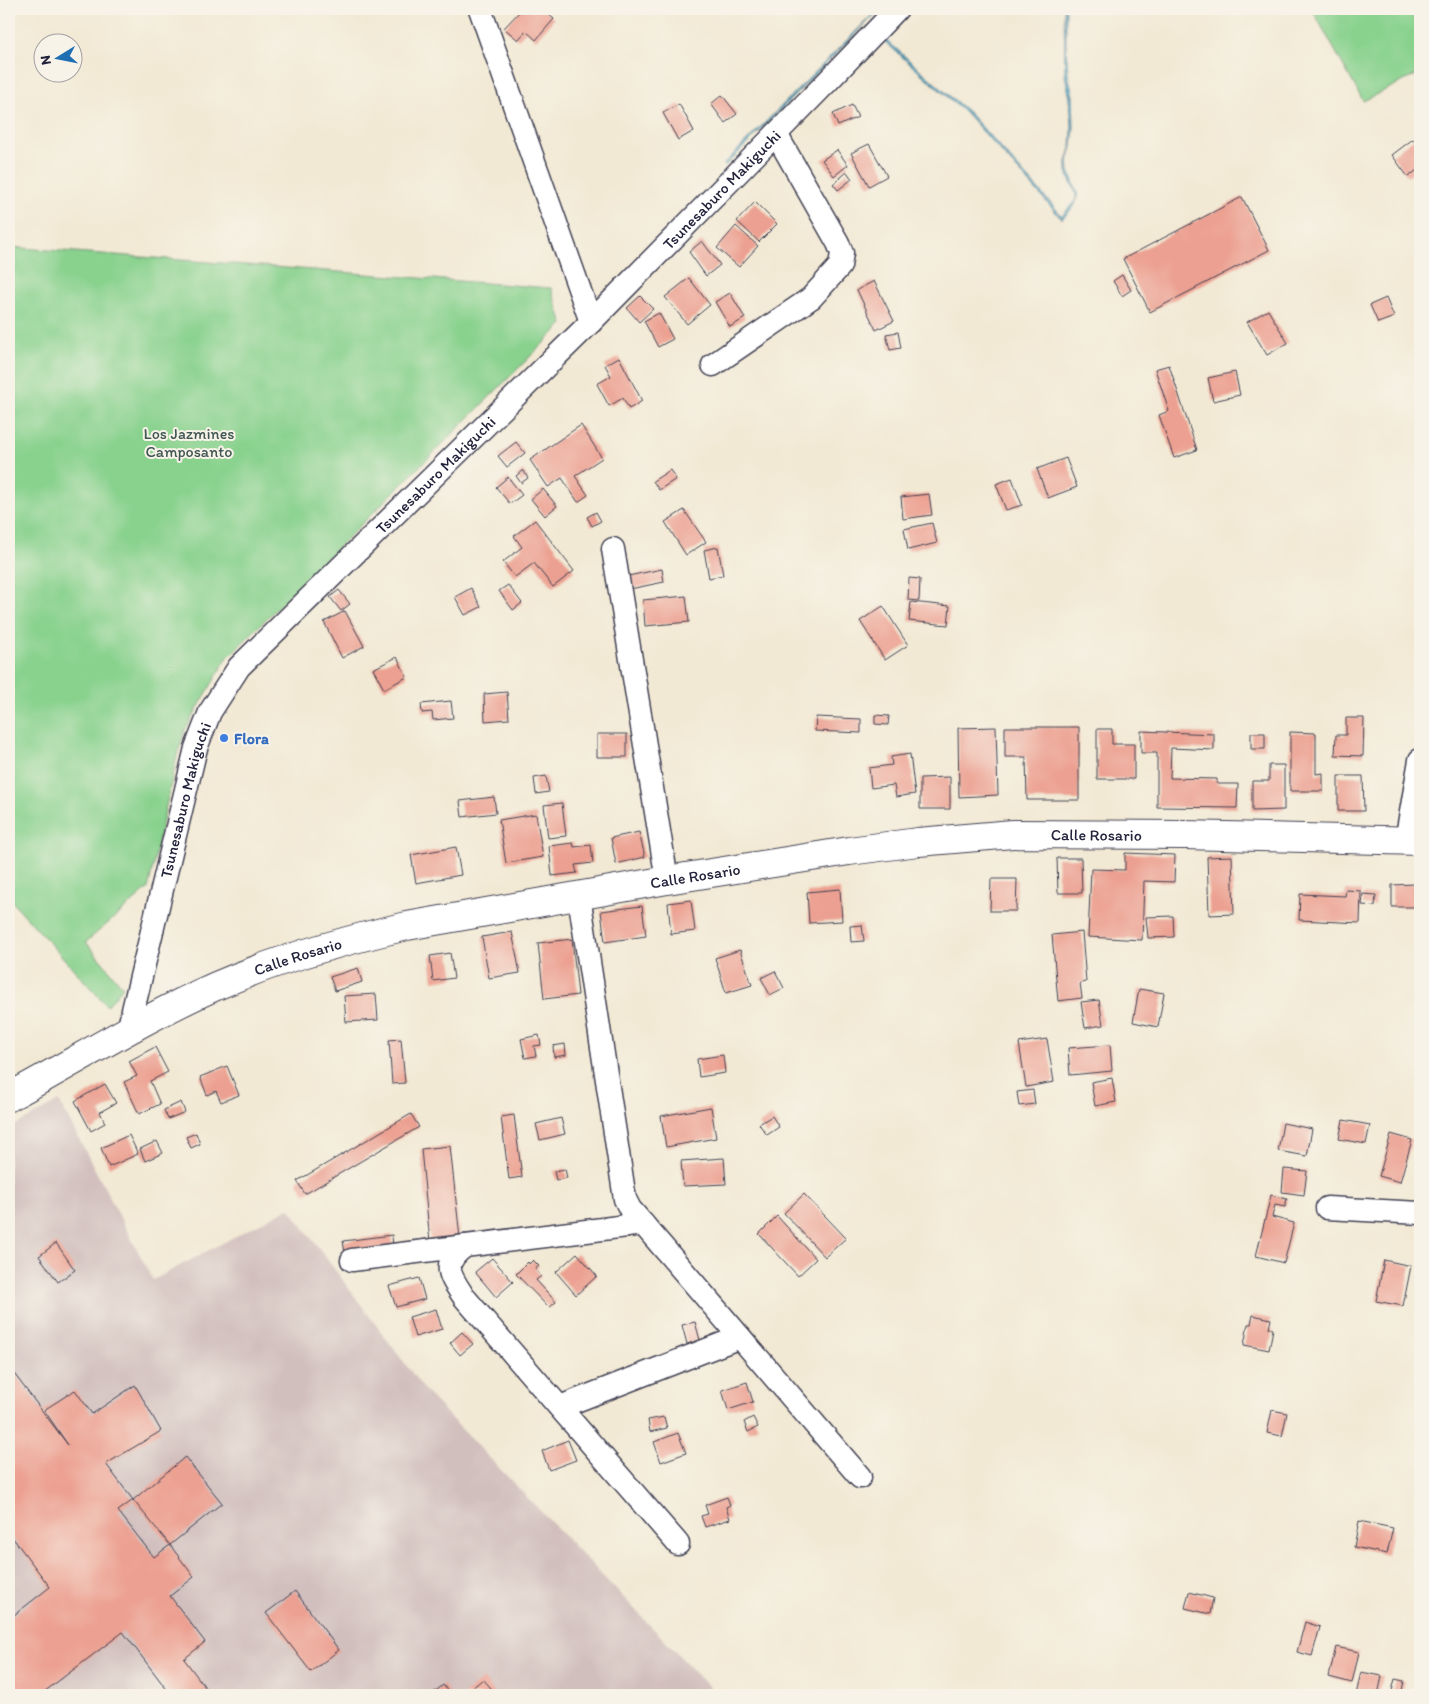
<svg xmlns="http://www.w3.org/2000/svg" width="1429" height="1704" viewBox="0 0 1429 1704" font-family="Itim,sans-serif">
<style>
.industrial{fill:#d1bfbd}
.green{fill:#89d28e;stroke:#567a64}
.water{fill:#48aac7;stroke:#356681}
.building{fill:#eca091}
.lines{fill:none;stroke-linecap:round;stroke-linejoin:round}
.minor-casing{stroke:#414052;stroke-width:25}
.major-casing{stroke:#414052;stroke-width:30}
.minor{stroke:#fff;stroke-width:22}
.major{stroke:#fff;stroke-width:28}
.shop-dot{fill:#3f7fe0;stroke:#f7f3e8;stroke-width:2}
.labels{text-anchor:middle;stroke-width:4;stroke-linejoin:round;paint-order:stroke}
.street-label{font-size:16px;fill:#22223b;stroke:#f7f3e8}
.park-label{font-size:16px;fill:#415754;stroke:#f7f3e8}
.shop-label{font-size:16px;font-weight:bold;fill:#366cbe;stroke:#f7f3e8;text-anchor:start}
</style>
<rect width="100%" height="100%" fill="#f7f3e8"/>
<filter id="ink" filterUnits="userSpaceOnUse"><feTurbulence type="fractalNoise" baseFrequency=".02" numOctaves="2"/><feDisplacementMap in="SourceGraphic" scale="10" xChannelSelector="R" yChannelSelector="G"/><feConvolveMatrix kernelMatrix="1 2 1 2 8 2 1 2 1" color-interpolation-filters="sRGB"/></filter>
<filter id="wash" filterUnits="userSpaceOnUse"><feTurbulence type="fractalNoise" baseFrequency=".0096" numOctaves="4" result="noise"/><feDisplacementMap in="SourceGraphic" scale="20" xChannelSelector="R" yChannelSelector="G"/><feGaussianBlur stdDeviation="1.12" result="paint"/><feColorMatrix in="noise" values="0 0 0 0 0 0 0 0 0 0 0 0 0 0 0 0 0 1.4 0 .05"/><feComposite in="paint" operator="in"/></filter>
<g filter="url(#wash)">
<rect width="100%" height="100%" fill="#f2e9d4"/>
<path class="industrial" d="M59,1101L153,1280L289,1208L426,1392L717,1695H9V1129Z
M1141,1689L1140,1695H985Z"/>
<path class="green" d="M1312,9H1420V73L1363,101Z
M9,247L551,288L563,324L227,658L185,730L177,756L148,889L86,942L123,987L107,1006L9,898Z"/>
<path class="water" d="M878,9H880L725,166L724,164Z
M1064,9L1066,10V42L1068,74L1073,96L1074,127L1072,147L1068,161L1069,171L1078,194L1075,205L1062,219L967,114L883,40L884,38L969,113L1062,216L1075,201L1076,195L1074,188L1070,181L1067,171V162L1071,148L1072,126L1070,98L1065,75Z"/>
<g id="blocks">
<path class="building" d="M522,9H542L554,19L536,40L526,31L518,40L504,28Z
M722,95L737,114L725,123L711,104Z
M679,104L694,131L678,140L663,113Z
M852,105L858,117L838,126L833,114Z
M1413,139L1420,150V168L1408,177L1392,155Z
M869,144L887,176L869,186L851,153Z
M837,150L848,165L834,176L822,160Z
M847,172L852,179L838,190L833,184Z
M1242,197L1269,250L1150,312L1123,259Z
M755,202L777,224L759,242L737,221Z
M736,226L758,246L739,267L717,248Z
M702,241L720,265L706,276L689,252Z
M1122,275L1131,290L1122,296L1113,281Z
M689,278L710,305L687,324L665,297Z
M874,281L894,321L876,330L857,290Z
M730,293L745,318L730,327L715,302Z
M640,296L653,309L639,322L627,308Z
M1386,298L1394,317L1378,323L1370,305Z
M1268,310L1288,343L1267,355L1247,322Z
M659,313L673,339L658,347L644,321Z
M898,332L901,348L890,350L886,334Z
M619,357L642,401L629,409L623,398L609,406L597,384L611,376L605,365Z
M1169,365L1197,450L1174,458L1159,415L1169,411L1155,369Z
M1235,372L1240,395L1213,401L1208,378Z
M581,425L602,458L575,476L588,495L578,502L562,478L548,487L530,460Z
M516,442L525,453L507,467L498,456Z
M1066,458L1077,487L1048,498L1037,469Z
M523,470L528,478L521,483L516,476Z
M670,470L676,479L659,490L653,481Z
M508,477L522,495L510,504L496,487Z
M1012,478L1022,505L1006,510L996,484Z
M543,489L557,506L545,516L531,499Z
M929,494L932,515L903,519L901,497Z
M684,510L706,542L686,555L665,522Z
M596,512L601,521L592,526L587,517Z
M535,520L574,571L553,587L534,563L515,577L503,562L522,547L514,536Z
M932,523L937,543L908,550L904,529Z
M718,547L723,575L709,578L704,550Z
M662,569L664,582L630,589L628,576Z
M909,578L920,579L919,601L908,600Z
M508,585L522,603L513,610L499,591Z
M471,588L481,607L465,615L455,597Z
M339,590L350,604L341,611L330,597Z
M686,596L689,622L645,626L643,600Z
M911,602L950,606L948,625L909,621Z
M883,606L908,645L885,660L860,621Z
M345,611L364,646L342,658L324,622Z
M397,657L407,677L384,689L373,669Z
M507,692L509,719L485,721L484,694Z
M451,701L453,718L433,720L432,712L422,713L421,704Z
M875,715L889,716L888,725L875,724Z
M816,717L861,719V733L815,731Z
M1346,718H1364L1363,756L1335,755L1336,735H1346Z
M996,727L998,795L959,797L958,728Z
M1005,727H1079V800H1027L1026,757H1005Z
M1097,729H1112V744H1134V779H1097Z
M1141,731L1214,734V750L1171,748L1170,778L1217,779V784H1238L1237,808L1157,807V753H1141Z
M1290,732L1316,733V774L1323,773V791H1290Z
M1251,733H1265V749H1251Z
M597,734H627V757H597Z
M910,754L915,794L896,797L894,785L871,788L869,768L892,765L891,757Z
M1269,765H1284V810L1252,811V781H1269Z
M546,776L549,792L536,794L534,778Z
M1338,776H1363L1364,811H1338Z
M950,777V809H920V778Z
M494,797L496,813L462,817L460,801Z
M562,803L566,836L548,838L544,805Z
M536,814L543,857L506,863L499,820Z
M639,832L645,857L616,864L611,838Z
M573,843L574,847L591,845L593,863L575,865L577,873L552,876L549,846Z
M456,847L461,875L416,883L411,855Z
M1125,853L1175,855L1174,882L1144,881L1142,940L1088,937L1091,869L1125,870Z
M1232,856L1234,914L1209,915L1207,857Z
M1057,858H1081L1082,893H1058Z
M991,879H1017L1016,911H990Z
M1415,884L1416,907H1392V885Z
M840,889L842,921L809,923L807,892Z
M1346,890L1361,891L1360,923L1299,920L1300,894L1345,896Z
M1363,894L1376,895L1375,906L1362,905Z
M691,900L695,931L671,934L668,903Z
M642,906L646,936L605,942L601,911Z
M1173,916L1174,937L1148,938L1146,917Z
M862,925L864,941L851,942L850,926Z
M512,932L520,973L489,978L482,937Z
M1082,932L1086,982L1080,983L1082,998L1058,1001L1052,935Z
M572,939L578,995L544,999L538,943Z
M740,950L752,985L726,993L715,958Z
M450,953L454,978L433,981L430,956Z
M358,968L362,982L335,991L330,977Z
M775,971L784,988L770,995L761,978Z
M1139,989L1164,993L1158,1027L1133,1022Z
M376,994L378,1020L346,1022L344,996Z
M1099,1000L1103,1025L1085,1028L1081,1002Z
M539,1035L541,1045L534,1046L536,1056L525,1058L521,1039Z
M401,1039L405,1083L392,1084L389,1040Z
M1047,1039L1054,1082L1026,1087L1019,1043Z
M565,1044L566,1055L554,1057L553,1046Z
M1110,1045L1112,1071L1070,1075L1068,1048Z
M155,1047L168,1072L150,1081L160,1104L139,1114L124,1082L137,1076L129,1061Z
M723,1055L725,1073L699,1077L697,1059Z
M227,1066L239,1095L221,1102L216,1091L207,1095L200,1077Z
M1112,1078L1116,1102L1095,1106L1091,1082Z
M105,1084L116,1103L100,1112L105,1123L91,1131L75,1101Z
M1033,1090L1035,1104L1019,1106L1017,1092Z
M181,1102L185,1112L168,1119L164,1110Z
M711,1107L716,1138L666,1147L661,1116Z
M411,1114L419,1127L305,1194L297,1181Z
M514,1115L522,1177L509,1179L501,1117Z
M772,1116L779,1127L767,1135L759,1124Z
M561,1118L565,1134L540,1140L536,1124Z
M1343,1120L1370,1125L1366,1144L1339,1139Z
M1283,1123L1312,1129L1307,1156L1278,1151Z
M196,1133L200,1144L191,1148L186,1137Z
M1391,1134L1412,1140L1400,1182L1379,1176Z
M129,1135L138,1154L109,1167L101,1148Z
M157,1141L163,1153L145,1161L140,1149Z
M450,1146L460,1238L430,1242L421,1149Z
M724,1158L726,1184L683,1186L681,1161Z
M565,1169L567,1178L556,1180L554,1171Z
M1284,1169L1307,1171L1304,1195L1282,1192Z
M804,1194L846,1238L825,1257L784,1213Z
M1271,1195L1287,1199L1285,1207L1275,1205L1272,1217L1294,1223L1284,1263L1256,1256Z
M777,1216L816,1259L798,1276L759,1234Z
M392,1235L393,1247L345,1253L343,1241Z
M56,1243L75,1270L58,1282L39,1256Z
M577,1253L597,1276L576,1295L556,1272Z
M492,1258L513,1282L496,1297L475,1272Z
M533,1260L539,1266L535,1269L541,1276L536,1280L556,1302L549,1308L516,1274L528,1262L529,1264Z
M1384,1260L1411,1266L1403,1306L1376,1301Z
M419,1278L425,1299L396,1307L389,1286Z
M436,1309L442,1329L415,1337L409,1317Z
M1253,1315L1271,1319L1269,1328L1273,1329L1269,1350L1244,1345L1248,1324H1251Z
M695,1322L700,1340L687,1344L682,1325Z
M462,1332L473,1344L460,1355L450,1343Z
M9,1367L68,1445L44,1410L75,1390L92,1414L135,1385L161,1431L106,1464L133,1500L118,1511L154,1557L170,1545L133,1500L185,1457L222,1503L170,1545L194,1577L170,1596L205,1642L184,1659L211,1695H171L123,1632L40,1695H9V1619L50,1587L9,1533Z
M747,1382L753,1402L728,1410L722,1390Z
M1272,1410L1287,1413L1282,1436L1267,1433Z
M664,1417L667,1428L650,1432L648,1420Z
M753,1417L758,1427L748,1432L744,1422Z
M678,1433L686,1453L661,1462L654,1442Z
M568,1440L576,1460L549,1470L542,1451Z
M727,1497L730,1505L726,1507L730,1519L705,1527L701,1516L708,1514L705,1505Z
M1359,1521L1393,1528L1387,1554L1354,1547Z
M295,1591L339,1650L311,1672L266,1613Z
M1189,1592L1213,1598L1210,1614L1185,1608Z
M1305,1622L1320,1627L1312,1656L1297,1652Z
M1336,1647L1359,1652L1352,1683L1329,1677Z
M1361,1672L1382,1676L1378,1695H1356Z
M483,1679L497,1695H464Z
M1395,1679L1404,1681L1401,1695H1391Z
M443,1685L451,1695H431Z"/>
</g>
</g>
<g filter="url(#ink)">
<use href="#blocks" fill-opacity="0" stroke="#414052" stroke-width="1"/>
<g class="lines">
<g class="minor-casing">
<g id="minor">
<path d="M480,9L591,322"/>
<path d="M713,365L811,298L840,266L842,253L838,243L776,134"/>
<path d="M613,549L667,880"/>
<path d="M1406,841L1420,760"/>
<path d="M579,896L625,1199L630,1209L643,1224L860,1477"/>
<path id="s1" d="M128,1031L196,748L210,712L239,667L591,322L826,83L897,9"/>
<path d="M1327,1208L1420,1213"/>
<path d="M465,1246C440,1264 450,1276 464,1297L678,1544"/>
<path d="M352,1260L643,1224"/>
<path d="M560,1407L740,1337"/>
</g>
</g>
<g class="major-casing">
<g id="major">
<path id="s2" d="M9,1097C78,1060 144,1018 216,986C278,959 342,941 407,926L667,880L849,851L918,842L1013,834L1185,835L1420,841"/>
</g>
</g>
<use href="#minor" class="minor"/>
<use href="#major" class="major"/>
</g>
</g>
<circle class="shop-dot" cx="224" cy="738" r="5"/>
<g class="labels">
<g class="street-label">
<text dy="6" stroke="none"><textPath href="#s1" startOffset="1062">Tsunesaburo Makiguchi</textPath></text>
<text dy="6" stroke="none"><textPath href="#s1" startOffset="658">Tsunesaburo Makiguchi</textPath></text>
<text dy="6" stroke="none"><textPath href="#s1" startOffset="238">Tsunesaburo Makiguchi</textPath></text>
<text dy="6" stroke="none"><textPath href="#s2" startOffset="1132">Calle Rosario</textPath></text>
<text dy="6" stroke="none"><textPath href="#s2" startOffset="728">Calle Rosario</textPath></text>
<text dy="6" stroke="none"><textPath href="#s2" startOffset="322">Calle Rosario</textPath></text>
</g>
<g class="park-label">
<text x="189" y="439">Los Jazmines<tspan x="189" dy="18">Camposanto</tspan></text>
</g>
<g class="shop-label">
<text x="234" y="744">Flora</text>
</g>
</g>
<rect width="1429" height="1704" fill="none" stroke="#f7f3e8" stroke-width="30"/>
<g transform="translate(58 58) rotate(260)"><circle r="24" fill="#f7f3e8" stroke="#a29fa3"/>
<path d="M0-4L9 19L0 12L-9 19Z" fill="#1f6fb2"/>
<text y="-8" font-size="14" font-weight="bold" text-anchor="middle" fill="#22223b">N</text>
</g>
</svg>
